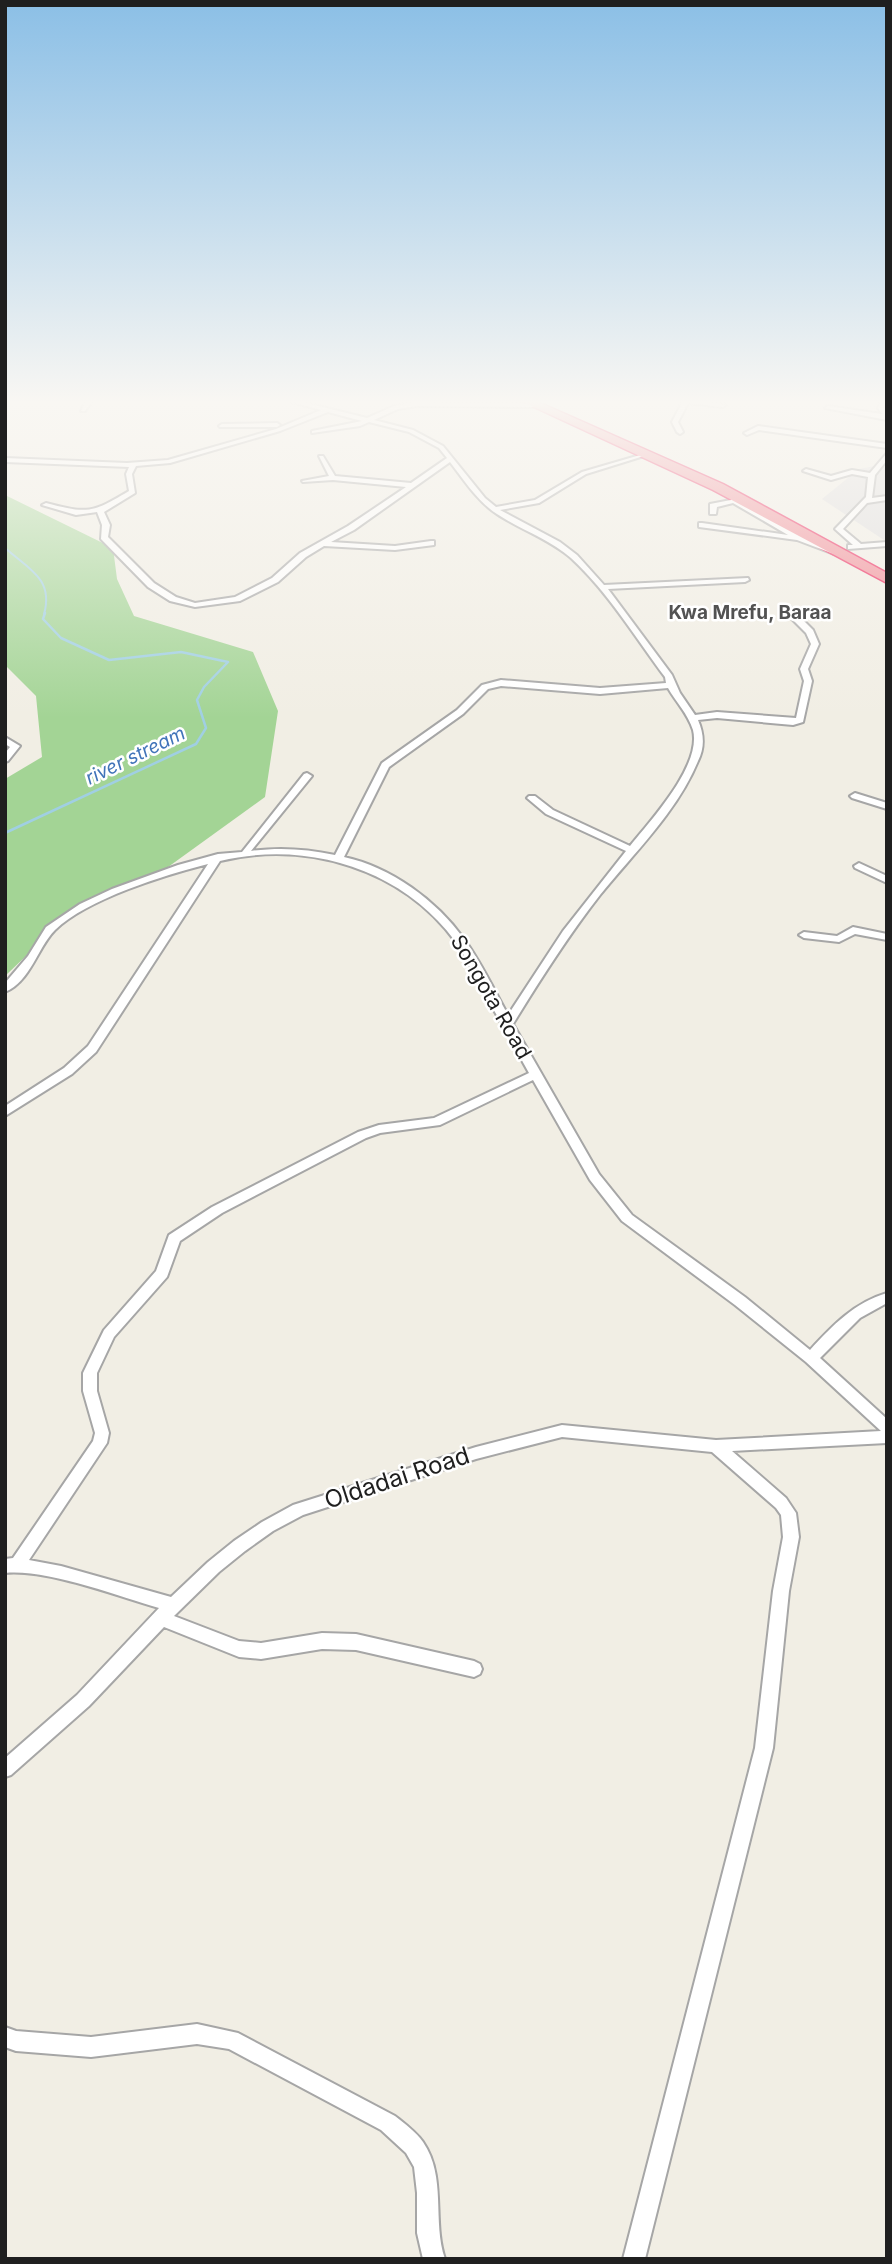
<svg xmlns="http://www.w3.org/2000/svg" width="892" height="2264" viewBox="0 0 892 2264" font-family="Inter,sans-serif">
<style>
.residential{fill:#dddcdc}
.forest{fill:#a3d495}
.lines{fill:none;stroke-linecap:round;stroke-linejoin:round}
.stream-far1{stroke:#a0cfe3;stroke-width:2}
.stream{stroke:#a0cfe3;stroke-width:2.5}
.street-casing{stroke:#a6a6a6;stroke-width:4}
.highway-casing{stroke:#ed134e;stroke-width:3}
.street{fill:#fff;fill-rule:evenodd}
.highway{fill:#f08490;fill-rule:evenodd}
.labels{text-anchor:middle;stroke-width:5;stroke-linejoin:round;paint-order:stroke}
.far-neighbourhood-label{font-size:19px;font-weight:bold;fill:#525252;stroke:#fff}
.far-water-label{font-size:19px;font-style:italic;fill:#4174b9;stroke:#fff}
.street-label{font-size:21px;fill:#1f1f1f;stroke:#fff}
.near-street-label{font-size:24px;fill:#1f1f1f;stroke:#fff}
</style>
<rect width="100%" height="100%" fill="#f1eee4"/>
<path class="residential" d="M880,465L887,468V542L822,499L859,469Z"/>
<path class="forest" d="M5,495L113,548L117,579L134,616L253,652L278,711L265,797L157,875L68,916L5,976V779L42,757L36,696L5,665Z"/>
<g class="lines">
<path class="stream-far1" d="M5,548C29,569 54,579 44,614"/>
<path class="stream" d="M5,833L196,744L206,728L197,700L204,687L228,662L181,652L109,660L61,638L43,619L45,613"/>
<g class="street-casing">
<path id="street" d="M86,401H92L85,411H81Z
M289,401H298L367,418L394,406L416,402L539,404L537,407L416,406L398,409L374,420L413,430L443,446L485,498L496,507L535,500L582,472L647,453V455L586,474L539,503L500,510L560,542L577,555L604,585L748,578L749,580L745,582L608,589L672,675L680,693L695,715L717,712L796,718L804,681L800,669L811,644L806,633L784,611V607H790L813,630L819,644L808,669L812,681L803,722L793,725L717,718L698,720C704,734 705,747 698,761C677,812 634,853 600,895C568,936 540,980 513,1024L599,1174L632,1215L745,1297L810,1350C833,1325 854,1303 887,1293V1303L860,1318L820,1358L887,1419V1443L732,1451L786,1498L796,1513L799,1537L789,1591L773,1748L645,2259H623L755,1748L773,1591L783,1537L781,1515L776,1508L712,1452L562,1437L476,1459L303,1515L273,1531L245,1551L219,1572L174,1616L239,1641L261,1643L322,1633L356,1634L474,1661L480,1664L482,1669L480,1674L474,1677L356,1650L322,1649L261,1659L239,1657L164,1627L89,1706L11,1775L5,1777V1758L77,1695L159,1608C117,1596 47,1569 5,1573V1559L13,1558L93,1441L95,1433L83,1391V1373L104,1330L156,1271L169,1235L212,1207L358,1132L379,1125L434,1118L529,1073C512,1043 496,1013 479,984C471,970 465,954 455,941C402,869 307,840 220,861L96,1052L72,1074L5,1116V1106L64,1068L88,1046L208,864C165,875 87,899 55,930C37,948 31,981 5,992V983L28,956L46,927L80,904L112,889L178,865L218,854L242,852L304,774L307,773L312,776L251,851C280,847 307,849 335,855L382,763L457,710L482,685L501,680L600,688L666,683L665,677C635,637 608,592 571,558C549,539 521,530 497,514C478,502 464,480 450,462L354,530L331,542L395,546L431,541H434V545L395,550L324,546L306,557L278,582L240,601L195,607L170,601L148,587L101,539L102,525L97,512L76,515L42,505L46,503C88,514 92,513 129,491L126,474L129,467L5,462V458L127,463L168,460L276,429L321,410ZM328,412L362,421L312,431V433L360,426L369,422L409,432L439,448L447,458L411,483L335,476L323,456H319L329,476L302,481L303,482L333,480L406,487L348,526L300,553L272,578L235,597L195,603L176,597L154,583L108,537L110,525L104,512L135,493L132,474L136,466L170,463L280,431ZM501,686L600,694L668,688C676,702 688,714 693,730C702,765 651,820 630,846L553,810L535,796H529L527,798L546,814L626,851L563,931L508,1015C494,990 481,962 464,939C437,901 391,867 344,857L389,767L463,714L488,689ZM533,1080L590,1180L622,1221L735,1305L806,1362L881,1431L716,1440L562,1425L476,1447L293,1505L262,1522L234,1541L208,1562L171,1597L61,1566L29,1560L107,1443L109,1433L97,1391V1373L114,1337L167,1277L180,1241L222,1213L366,1138L380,1133L440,1125Z
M683,401H701L726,405L723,407L688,403L678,422L683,432L680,434L677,432L672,422Z
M881,401H887L884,408L887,412V420L825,408L828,406L882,414L878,408Z
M222,424L277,423L280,425L277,427H220L219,426Z
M758,426L887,444V448L759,430L747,435L744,433Z
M887,453V460L875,475L872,498L887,496V500L867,503L843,529L861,544L887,542V546L848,549V545H853L835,529L866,497L868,477L852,474L831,480L803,471L806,469L831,476L852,470L870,473Z
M734,495H738V500L802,536L841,552L834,554L797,540L699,527V523H702L788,535L733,503L717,507L716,514H710V504L731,500Z
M5,737L20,746L8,761L5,762V753L10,747L5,744Z
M855,793L887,803V809L852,798L850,796Z
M859,863L887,876V883L855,868L854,866Z
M853,927L887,934V940L855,934L839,942L804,938L799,935L804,932L837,936Z
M197,2024L238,2033L395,2116C405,2124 416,2132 423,2142C447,2177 432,2221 445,2259H423L417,2233V2193L414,2167L406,2153L381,2130L229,2049L197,2044L91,2057L16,2051L5,2047V2027L16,2031L91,2037Z"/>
</g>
<g class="highway-casing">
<path id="highway" d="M521,401H536L723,484L887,573V583L713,490Z"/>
</g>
<use href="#street" class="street"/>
<use href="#highway" class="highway"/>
</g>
<linearGradient id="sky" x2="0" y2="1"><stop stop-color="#8bbfe6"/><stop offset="0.56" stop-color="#f9f7f3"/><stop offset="1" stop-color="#f9f7f3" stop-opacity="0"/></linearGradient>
<rect width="892" height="718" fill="url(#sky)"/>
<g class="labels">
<g class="far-neighbourhood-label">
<text x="750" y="619">Kwa Mrefu, Baraa</text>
</g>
<g class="far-water-label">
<text transform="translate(135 755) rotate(-26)" y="7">river stream</text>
</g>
<g class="street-label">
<text transform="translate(491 997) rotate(60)" y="7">Songota Road</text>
</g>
<g class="near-street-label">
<text transform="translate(397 1478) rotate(-18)" y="8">Oldadai Road</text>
</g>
</g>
<rect width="892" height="2264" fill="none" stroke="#1f1f1f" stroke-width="14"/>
</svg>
